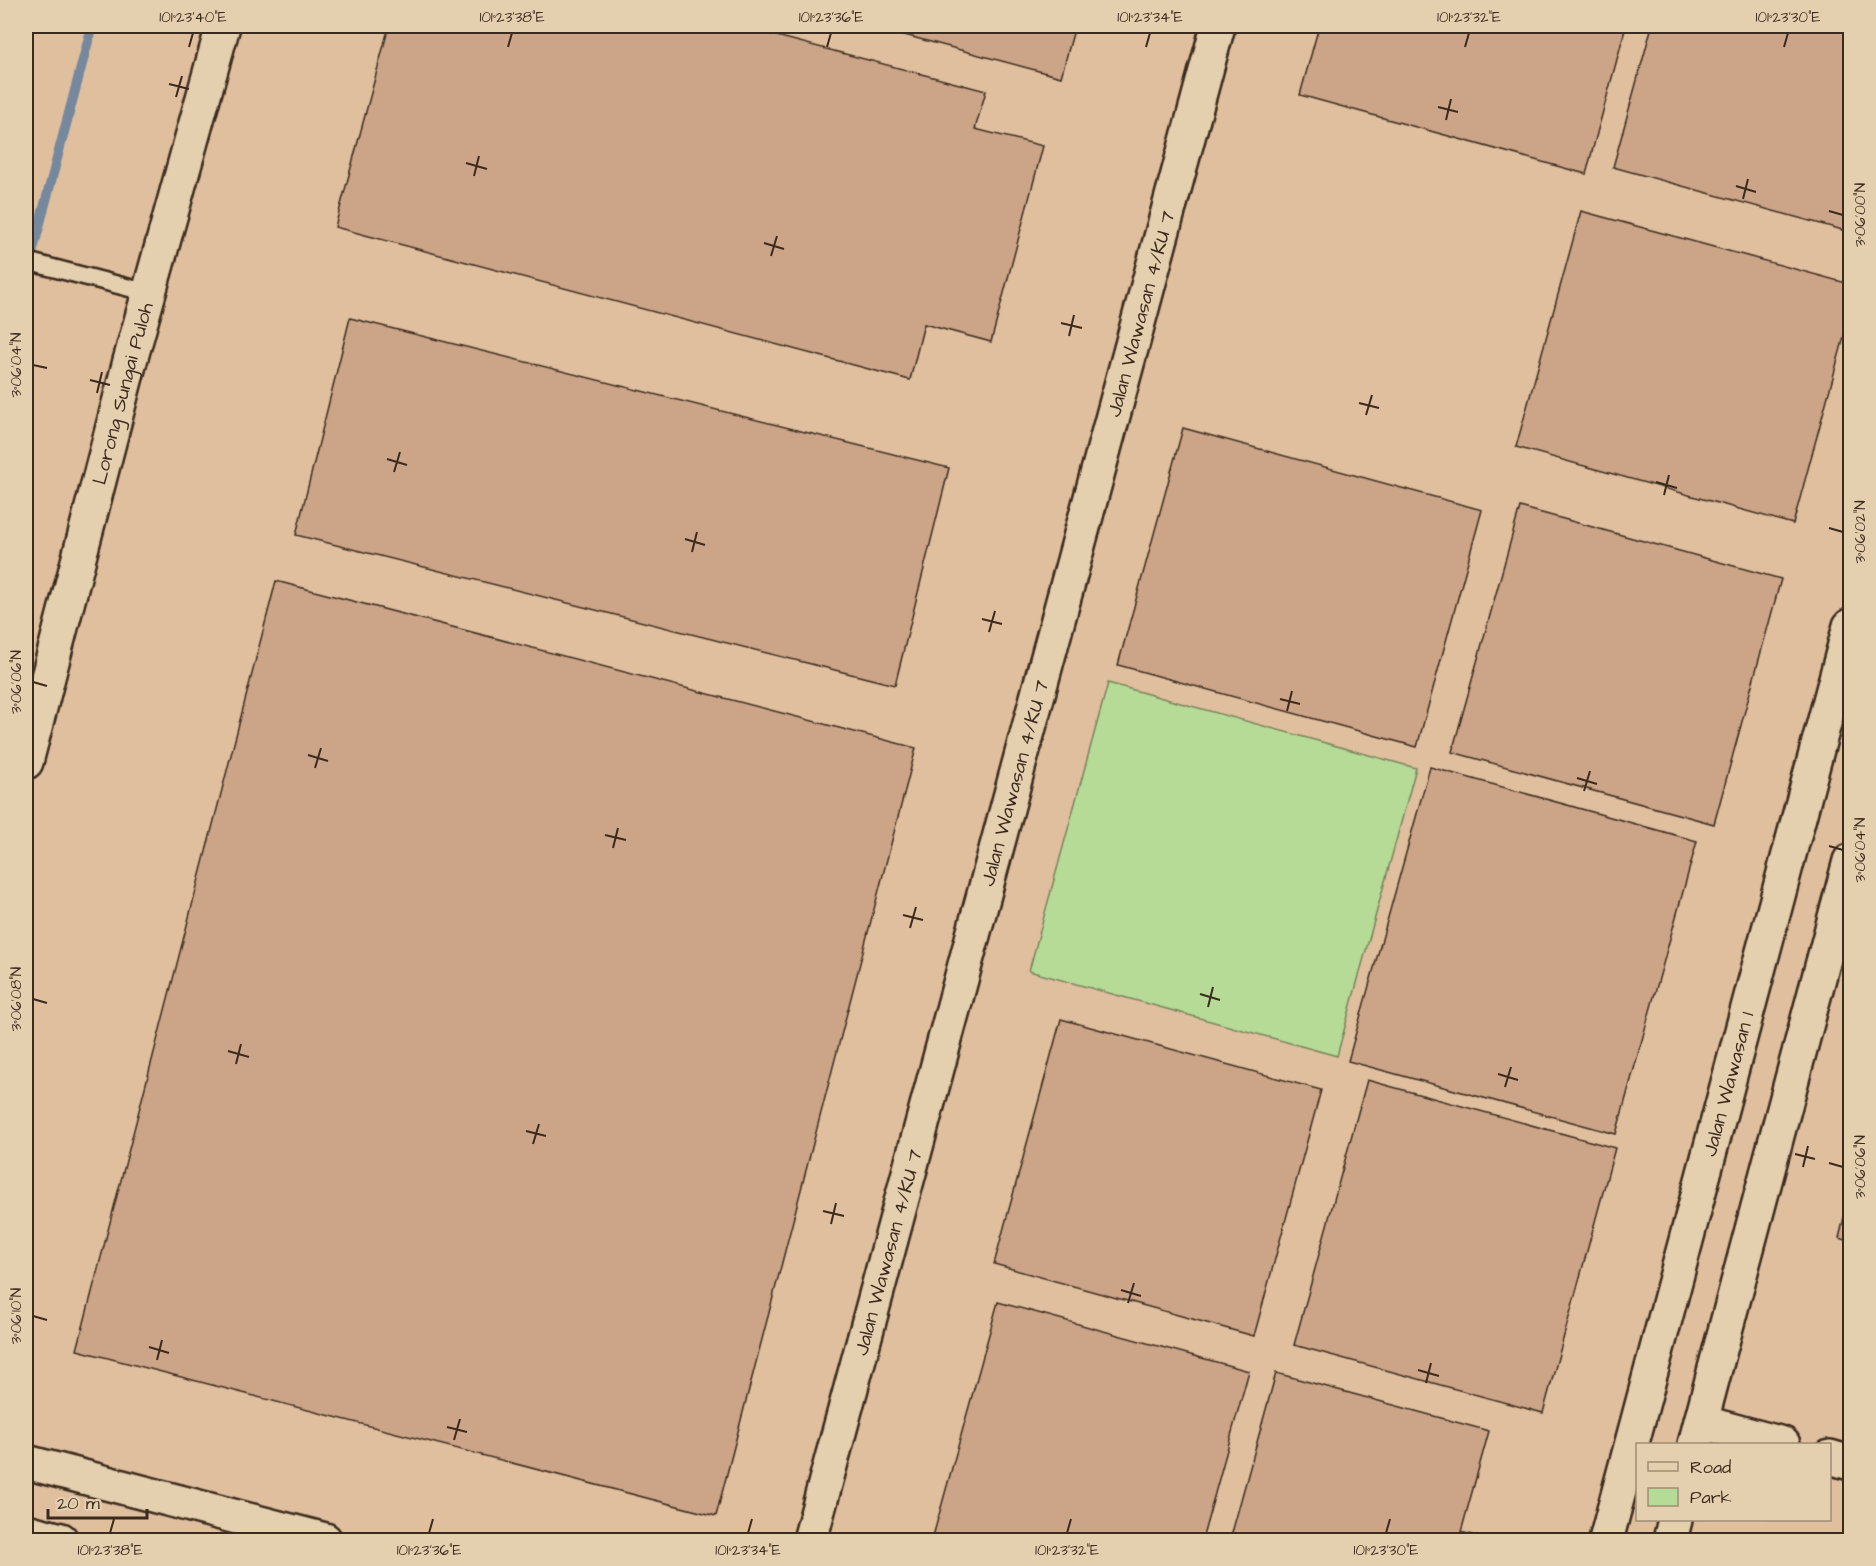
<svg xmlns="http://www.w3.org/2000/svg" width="1876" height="1566" viewBox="0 0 1876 1566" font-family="'Architects Daughter',sans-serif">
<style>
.built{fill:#dfbf9e;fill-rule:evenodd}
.green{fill:#b5db97;stroke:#78825a;stroke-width:1.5}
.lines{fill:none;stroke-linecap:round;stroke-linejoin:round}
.stream{stroke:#74889e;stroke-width:10}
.building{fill:#cca588;stroke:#3b2a1e;stroke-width:1.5}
.service-casing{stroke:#3b2a1e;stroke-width:21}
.minor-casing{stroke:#3b2a1e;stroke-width:38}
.tertiary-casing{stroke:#3b2a1e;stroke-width:38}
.service{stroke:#e4cfae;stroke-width:16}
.minor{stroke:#e4cfae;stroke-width:33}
.tertiary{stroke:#e4cfae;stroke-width:33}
.ticks{fill:none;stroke:#3b2a1e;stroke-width:2}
.labels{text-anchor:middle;stroke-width:4.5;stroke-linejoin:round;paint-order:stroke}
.street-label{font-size:20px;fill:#3b2a1e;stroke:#e4cfae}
.neatline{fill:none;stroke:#3b2a1e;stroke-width:2}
.ticks-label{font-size:15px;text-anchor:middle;fill:#3b2a1e}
</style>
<rect width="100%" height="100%" fill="#ebceac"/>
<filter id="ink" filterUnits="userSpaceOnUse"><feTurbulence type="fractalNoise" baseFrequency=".0167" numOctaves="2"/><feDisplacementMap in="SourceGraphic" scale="12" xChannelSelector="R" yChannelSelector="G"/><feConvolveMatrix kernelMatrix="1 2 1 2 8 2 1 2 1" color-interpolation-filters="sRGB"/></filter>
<g filter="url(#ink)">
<path class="built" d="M26,26H1850V1540H26ZM1638,1444H1830V1520H1638Z"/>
<path class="green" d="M1108,683L1416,768L1337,1056L1029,971Z"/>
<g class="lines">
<path class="stream" d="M26,276L92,26"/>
</g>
<path class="building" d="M389,26H739L986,91L975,129L1043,146L991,342L924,324L910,380L335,227Z
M871,26H1075L1061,77Z
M1319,26H1626L1586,174L1300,95Z
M1652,26H1850V232L1613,167Z
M1581,211L1850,284V315L1793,524L1516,447Z
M350,318L949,468L895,685L296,535Z
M1183,428L1482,510L1417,747L1118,665Z
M1520,507L1781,579L1714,824L1452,752Z
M276,581L916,748L716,1516L77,1350Z
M1430,767L1697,841L1616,1134L1348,1061Z
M1061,1019L1321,1090L1254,1336L994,1264Z
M1367,1080L1615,1148L1543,1413L1294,1345Z
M1850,1193V1241L1839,1238Z
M998,1302L1249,1371L1202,1540H932Z
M1276,1373L1489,1431L1461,1532L1491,1540H1230Z"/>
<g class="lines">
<g class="service-casing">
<path id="service" d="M26,261L149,293"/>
</g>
<g class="minor-casing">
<g id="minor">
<path d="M1701,1422L1783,1444"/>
<path d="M1695,1444L1850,861"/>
<path d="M1830,1457L1850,1463"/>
<path d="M26,1462L325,1540"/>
<path d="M26,1531L61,1540"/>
<path id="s1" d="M810,1540L1218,26"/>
<path id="s2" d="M1606,1540L1850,626"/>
<path d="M1670,1540L1675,1520"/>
</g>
</g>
<g class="tertiary-casing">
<g id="tertiary">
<path id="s3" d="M26,762L130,361L223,26"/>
</g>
</g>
<use href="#service" class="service"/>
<use href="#minor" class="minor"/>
<use href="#tertiary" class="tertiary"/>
</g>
</g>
<path class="ticks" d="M189,47L193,33M508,47L512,33M827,47L831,33M1146,47L1150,33M1465,47L1469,33M1784,47L1788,33M169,84L189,89M176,97L182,76M1438,107L1458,112M1446,120L1451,99M466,163L487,169M474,176L479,156M1736,186L1756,192M1743,199L1748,179M1829,211L1843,215M764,243L784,249M771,256L777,236M1061,323L1082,328M1069,336L1074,315M33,365L47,368M90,380L110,385M97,393L102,372M1359,403L1379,408M1366,415L1372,395M387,459L407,465M394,472L400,452M1656,482L1677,488M1664,495L1669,475M1829,528L1843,532M685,539L705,545M692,552L697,532M982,619L1002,624M989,632L995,611M33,682L47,686M1280,699L1300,704M1287,711L1292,691M308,755L328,761M315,768L321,748M1577,778L1597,784M1584,791L1590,771M605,835L626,840M1829,846L1843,850M613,848L618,828M903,915L923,920M910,928L916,907M1200,994L1220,1000M33,999L47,1003M1208,1007L1213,987M228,1051L249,1057M236,1064L241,1044M1498,1074L1518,1080M1505,1087L1511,1067M526,1131L546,1136M533,1144L539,1124M1795,1154L1815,1159M1829,1163L1843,1167M1803,1167L1808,1146M823,1211L844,1216M831,1224L836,1203M1121,1290L1141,1296M1128,1303L1134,1283M33,1316L47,1320M149,1347L169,1353M157,1360L162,1340M1418,1370L1439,1376M1426,1383L1431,1363M447,1427L467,1432M454,1440L460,1419M110,1533L114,1519M429,1533L433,1519M748,1533L752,1519M1067,1533L1071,1519M1386,1533L1390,1519"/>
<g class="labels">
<g class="street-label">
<text dy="7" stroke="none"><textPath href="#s1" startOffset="1270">Jalan Wawasan 4/KU 7</textPath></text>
<text dy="7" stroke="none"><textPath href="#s3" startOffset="381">Lorong Sungai Puloh</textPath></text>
<text dy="7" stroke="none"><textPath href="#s1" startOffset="784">Jalan Wawasan 4/KU 7</textPath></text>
<text dy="7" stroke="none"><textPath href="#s2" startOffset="472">Jalan Wawasan 1</textPath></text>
<text dy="7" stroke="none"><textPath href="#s1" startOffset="298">Jalan Wawasan 4/KU 7</textPath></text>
</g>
</g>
<rect width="1876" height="1566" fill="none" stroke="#e4cfae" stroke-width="66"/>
<rect x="1636" y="1443" width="195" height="78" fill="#e4cfae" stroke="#a08d74" stroke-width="1.5"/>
<rect x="1648" y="1462" width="30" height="9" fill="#e4cfae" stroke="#a08d74" stroke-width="1.5"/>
<text x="1690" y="1473" font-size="18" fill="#3b2a1e">Road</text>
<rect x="1648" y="1488" width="30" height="18" fill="#b5db97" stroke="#a08d74" stroke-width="1.5"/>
<text x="1690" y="1503" font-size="18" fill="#3b2a1e">Park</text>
<path d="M48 1509v9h99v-9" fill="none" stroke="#3b2a1e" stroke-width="3"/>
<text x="57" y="1509" font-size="18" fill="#3b2a1e" stroke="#e4cfae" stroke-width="4.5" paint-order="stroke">20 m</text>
<rect x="33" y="33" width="1810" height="1500" class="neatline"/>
<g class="ticks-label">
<text x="193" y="22">101°23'40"E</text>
<text x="512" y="22">101°23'38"E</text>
<text x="831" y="22">101°23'36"E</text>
<text x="1150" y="22">101°23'34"E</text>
<text x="1469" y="22">101°23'32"E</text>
<text x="1788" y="22">101°23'30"E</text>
<text transform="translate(1860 215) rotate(-90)" y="5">3°06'00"N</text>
<text transform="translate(16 365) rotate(-90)" y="5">3°06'04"N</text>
<text transform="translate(1860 532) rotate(-90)" y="5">3°06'02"N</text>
<text transform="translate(16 682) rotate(-90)" y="5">3°06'06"N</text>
<text transform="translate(1860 850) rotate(-90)" y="5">3°06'04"N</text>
<text transform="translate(16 999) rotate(-90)" y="5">3°06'08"N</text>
<text transform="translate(1860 1167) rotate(-90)" y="5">3°06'06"N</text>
<text transform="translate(16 1316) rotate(-90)" y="5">3°06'10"N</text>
<text x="110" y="1555">101°23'38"E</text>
<text x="429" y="1555">101°23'36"E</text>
<text x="748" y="1555">101°23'34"E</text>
<text x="1067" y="1555">101°23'32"E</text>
<text x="1386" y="1555">101°23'30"E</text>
</g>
</svg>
